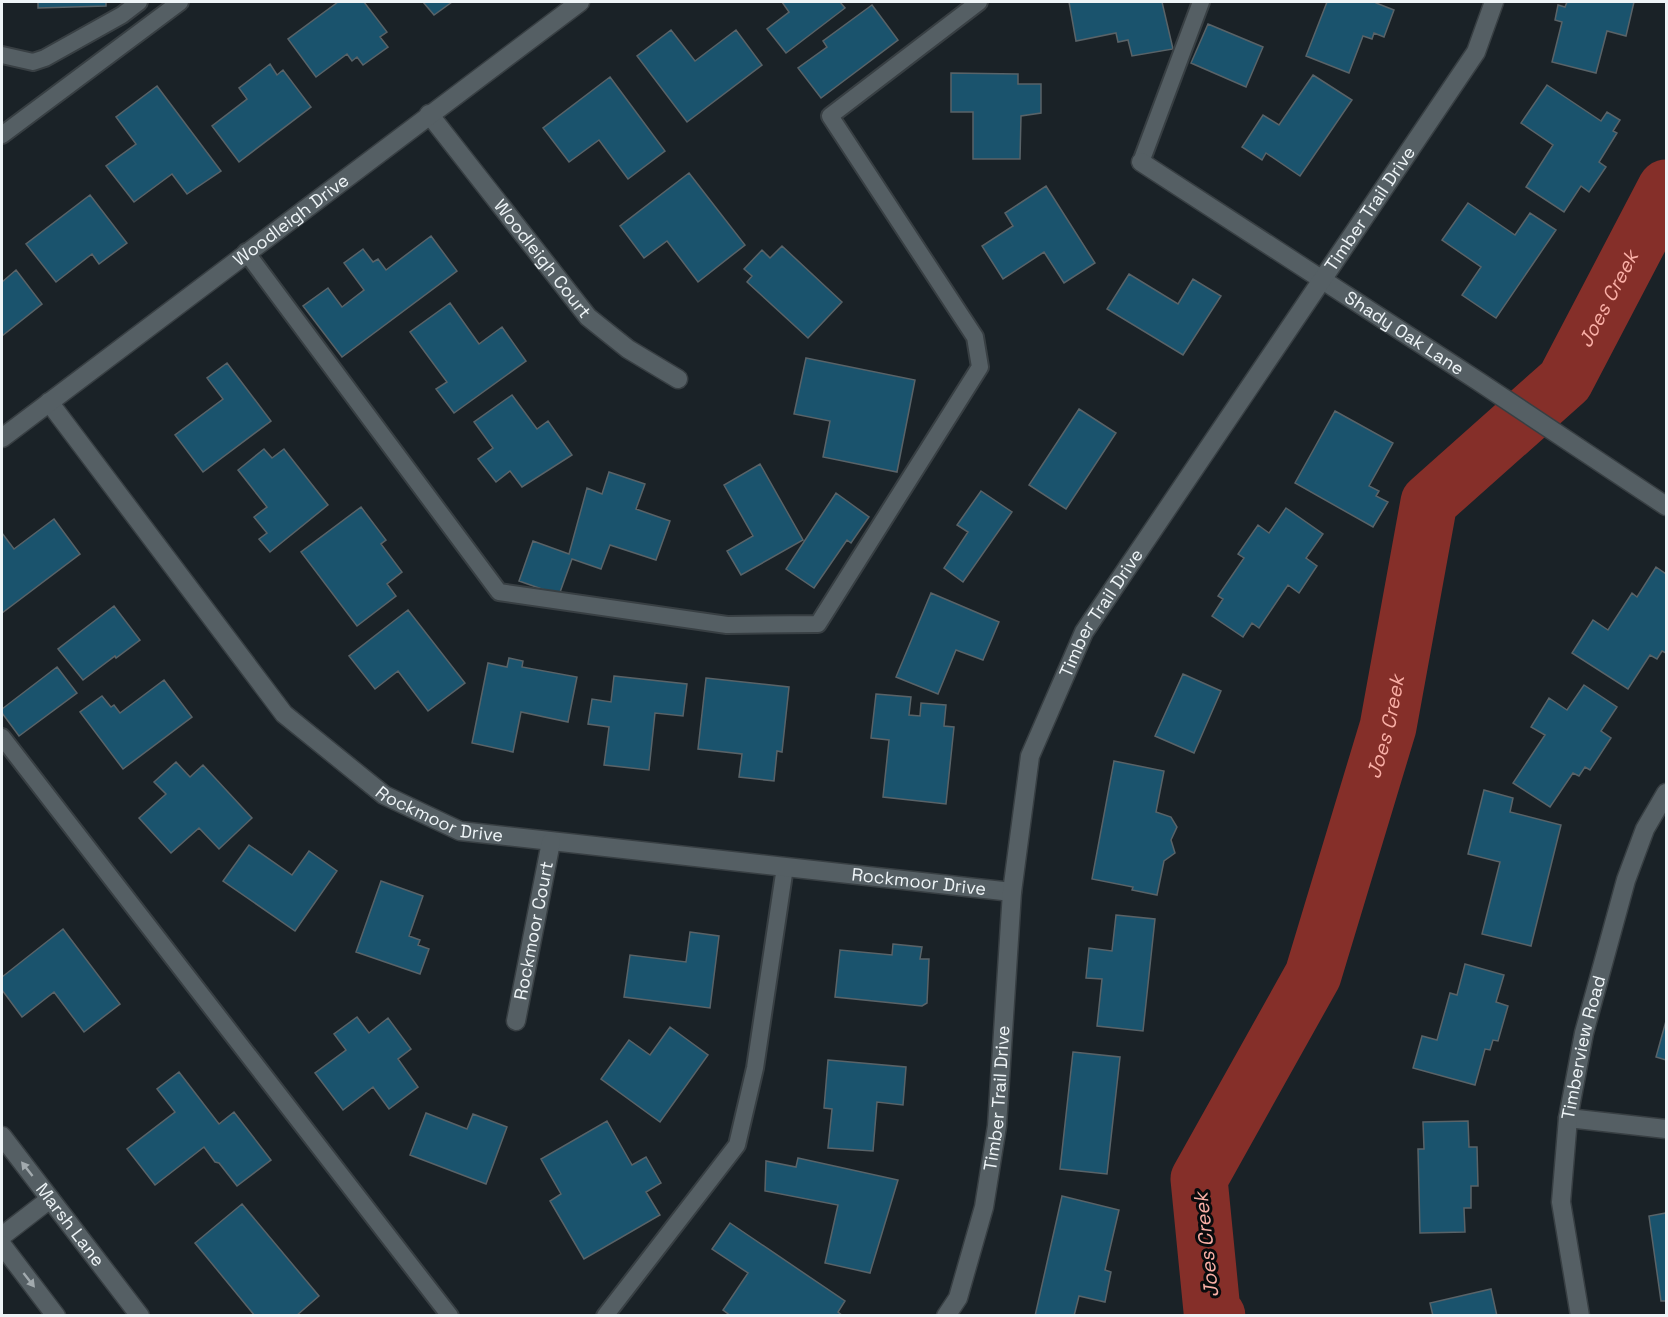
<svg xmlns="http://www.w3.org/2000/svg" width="1668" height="1317" viewBox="0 0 1668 1317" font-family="'Space Grotesk',sans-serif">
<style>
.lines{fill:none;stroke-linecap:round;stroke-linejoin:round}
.river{stroke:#852f29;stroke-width:57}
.building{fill:#1a536d;stroke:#596368;stroke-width:1.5}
.lane-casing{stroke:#383f43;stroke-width:20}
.street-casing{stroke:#383f43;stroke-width:21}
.secondary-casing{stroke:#383f43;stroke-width:21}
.lane{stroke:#555f64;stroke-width:16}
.street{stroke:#555f64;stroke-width:18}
.secondary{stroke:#555f64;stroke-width:18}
.oneway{fill:#a2aaae}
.labels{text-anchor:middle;stroke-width:6;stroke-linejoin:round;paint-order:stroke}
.street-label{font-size:18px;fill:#eef4f7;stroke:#080b0d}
.water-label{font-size:20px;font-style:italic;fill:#f9afa6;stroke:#080b0d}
</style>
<rect width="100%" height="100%" fill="#1a2227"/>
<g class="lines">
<path class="river" id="s1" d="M1217,1316L1212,1311L1199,1179L1313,975L1388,727L1429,502L1565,381L1666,188"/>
</g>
<path class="building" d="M38,2H106V6L38,8Z
M338,2H364L387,32L380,37L388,47L363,65L357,57L352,61L347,54L316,77L288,39Z
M423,2H452L434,15Z
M782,2H840L845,8L786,53L767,29L789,12Z
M1069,2H1162L1173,49L1132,56L1128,40L1118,42L1116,33L1076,41Z
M1327,2H1376V3L1394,10L1384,37L1374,33L1372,39L1363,36L1349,73L1306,56Z
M1567,2H1634L1626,36L1607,31L1596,73L1552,62L1562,22L1555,20L1558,5L1565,7Z
M872,5L898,40L821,98L798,68L827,47L823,41Z
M1208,24L1263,47L1246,87L1191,63Z
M671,30L695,61L736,30L762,65L687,122L637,56Z
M270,64L277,75L283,70L311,107L239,162L212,126L247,99L239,88Z
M951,73L1018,74V84H1041V113L1021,116L1020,159H973V112H951Z
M1313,75L1352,100L1300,176L1266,153L1262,160L1242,147L1263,115L1279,125Z
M610,77L665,151L628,179L599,140L569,162L543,128Z
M1547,85L1601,121L1607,112L1620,120L1613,131L1617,133L1599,162L1606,167L1589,192L1581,186L1564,212L1526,187L1553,145L1521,123Z
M157,86L221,171L187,194L172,174L134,202L106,166L136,144L116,117Z
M689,173L745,245L698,282L667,241L644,258L620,226Z
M1046,186L1095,263L1064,283L1044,252L1003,279L982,246L1013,226L1005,213Z
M90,195L127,243L99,264L92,254L56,282L26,244Z
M1468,203L1515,235L1530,213L1556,230L1496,318L1462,295L1481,267L1442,240Z
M431,236L457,271L342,357L303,306L328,288L342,307L364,290L344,263L363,249L373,262L378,259L386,270Z
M782,246L842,302L808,338L747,282L752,276L744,269L762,250L770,258Z
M16,270L42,304L2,336V282Z
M1129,274L1178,304L1193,279L1221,296L1183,355L1107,309Z
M450,303L479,344L502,327L526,361L454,413L436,389L447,382L410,332Z
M806,358L915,380L897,472L823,457L830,421L794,414Z
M227,363L271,421L203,472L175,435L223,399L207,378Z
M512,395L537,429L548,421L572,455L522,487L510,471L496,482L478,459L493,448L474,422Z
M1079,409L1116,433L1066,509L1029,485Z
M1335,411L1393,443L1369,486L1379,491L1376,496L1388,502L1373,527L1295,483Z
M264,449L272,458L284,449L328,505L270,552L259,539L267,533L254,517L267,507L238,470Z
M760,464L803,540L741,575L727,551L753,536L724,485Z
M609,472L645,484L636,509L670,521L656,560L610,545L601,569L572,559L559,595L519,581L533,541L569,554L587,488L602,494Z
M981,491L1012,512L963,582L944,568L968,532L957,525Z
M836,493L869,517L851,543L847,540L814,588L786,569Z
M361,507L386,540L381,544L402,572L387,584L396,596L357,626L301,552Z
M1286,508L1323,534L1306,558L1317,566L1299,593L1288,585L1259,628L1252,623L1243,637L1212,616L1223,599L1218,596L1244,558L1238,554L1258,525L1269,533Z
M54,519L80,554L2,613V533L14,549Z
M1656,567L1666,574V653L1662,651L1657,659L1650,655L1628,689L1572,653L1593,620L1608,630L1632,593L1637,597Z
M931,593L999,622L983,660L956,650L938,694L896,677Z
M114,606L140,640L116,658L115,656L83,680L58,649Z
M408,610L465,683L428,711L398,671L375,689L349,656Z
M509,658L523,661L522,667L577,677L568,722L521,712L513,752L472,743L488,663L507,667Z
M57,667L77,693L19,736L2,713V709Z
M1183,674L1221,691L1194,753L1155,736Z
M614,676L687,684L683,716L655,713L649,770L604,765L609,727L588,724L592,699L611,702Z
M706,678L789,687L782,752L777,751L774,781L739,777L742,754L698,749Z
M164,680L192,717L123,769L80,712L102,696L111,707L114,705L120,713Z
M1584,685L1617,707L1601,731L1611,738L1590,770L1585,767L1579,776L1573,773L1550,807L1513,783L1545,735L1531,727L1549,698L1567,710Z
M876,694L911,697L909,715L920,716L921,703L946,705L944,726L954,727L946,804L883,797L889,740L871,738Z
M1114,761L1164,771L1156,812L1171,817L1177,827L1171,840L1175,853L1164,861L1157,895L1132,890L1133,887L1092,879Z
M176,762L190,777L203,765L252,818L219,849L199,828L171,853L139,818L166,794L154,782Z
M1484,790L1513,798L1510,812L1561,825L1531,946L1482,934L1500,862L1468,854Z
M249,845L292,875L309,851L337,871L295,931L223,881Z
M381,881L423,896L409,936L420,940L418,945L429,949L420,974L356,952Z
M1116,915L1155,919L1143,1031L1097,1026L1102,979L1086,978L1089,948L1112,951Z
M63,929L120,1004L84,1032L54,992L22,1017L2,990V977Z
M690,932L719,936L710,1008L624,997L630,955L686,962Z
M893,944L922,947L920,959H929L927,1003L922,1006L835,997L840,950L892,955Z
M1465,964L1504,975L1496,1002L1508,1006L1498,1041L1493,1040L1490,1050L1485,1049L1475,1085L1413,1068L1422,1036L1437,1040L1450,993L1457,995Z
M357,1017L369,1033L388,1018L411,1049L398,1059L418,1087L389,1109L373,1087L343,1110L315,1073L346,1050L334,1034Z
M1666,1021V1060L1656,1057Z
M670,1027L708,1055L660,1122L601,1079L629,1040L650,1055Z
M1073,1052L1120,1057L1107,1174L1060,1169Z
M828,1060L906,1067L903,1105L877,1102L873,1151L828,1148L832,1109L824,1108Z
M179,1072L219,1124L234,1112L271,1160L237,1186L219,1163L215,1162L204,1147L155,1185L127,1149L175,1112L157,1089Z
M426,1113L467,1129L473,1114L507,1127L486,1184L410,1155Z
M607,1121L632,1165L646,1157L661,1183L646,1192L660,1215L584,1259L550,1201L561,1194L541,1159Z
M1468,1121L1469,1147H1477L1478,1186H1471V1208H1464L1465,1232L1420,1233L1418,1149H1424L1423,1122Z
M798,1158L898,1180L870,1273L825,1263L838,1205L765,1191L766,1161L796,1167Z
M1062,1196L1119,1210L1105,1270L1111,1272L1105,1302L1079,1296L1074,1316H1035Z
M242,1204L319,1296L296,1316H255L195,1243Z
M1666,1213V1301H1661L1649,1216Z
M730,1223L845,1301L838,1312L843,1316H731L723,1310L748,1273L712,1249Z
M1491,1289L1497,1316H1433L1430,1303Z"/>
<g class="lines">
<g class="lane-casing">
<path id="lane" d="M2,55L33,62L45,58L122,15L139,2
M2,135L180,2
M1141,162L1201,2
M246,252L499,592L727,625L818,624L980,367L975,337L830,116L979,2
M2,737L450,1316
M605,1316L737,1145L755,1068L785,867"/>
</g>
<g class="street-casing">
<g id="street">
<path id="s2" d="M429,114L588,317L628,349L678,379"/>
<path id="s3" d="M1141,162L1478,381L1666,506"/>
<path id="s4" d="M49,402L284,714L384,795L460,831L1012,892"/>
<path id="s5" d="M2,438L580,2"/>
<path id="s6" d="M516,1021L551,842"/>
<path d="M1568,1118L1666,1129"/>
<path id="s7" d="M946,1316L958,1298L984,1207L997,1126L1012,892L1030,756L1084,632L1476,52L1494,2"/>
<path id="s8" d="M1580,1316L1561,1202L1568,1118L1584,1033L1626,880L1645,829L1666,793"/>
</g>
</g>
<g class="secondary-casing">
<g id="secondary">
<path id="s9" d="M2,1136L140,1316"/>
<path d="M2,1236L50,1199"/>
<path d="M2,1245L56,1316"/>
</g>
</g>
<use href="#lane" class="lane"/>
<use href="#street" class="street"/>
<use href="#secondary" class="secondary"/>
</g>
<defs><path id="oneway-solid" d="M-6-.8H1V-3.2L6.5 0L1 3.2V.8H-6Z" transform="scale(1.5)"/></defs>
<g class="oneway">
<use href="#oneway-solid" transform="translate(27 1169) rotate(-128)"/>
<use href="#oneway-solid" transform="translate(29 1280) rotate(52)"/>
</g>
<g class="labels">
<g class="street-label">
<text dy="6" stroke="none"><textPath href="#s7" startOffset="1216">Timber Trail Drive</textPath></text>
<text dy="6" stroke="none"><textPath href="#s5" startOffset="362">Woodleigh Drive</textPath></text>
<text dy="6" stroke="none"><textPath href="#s2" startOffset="184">Woodleigh Court</textPath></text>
<text dy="6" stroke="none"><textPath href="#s3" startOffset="314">Shady Oak Lane</textPath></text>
<text dy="6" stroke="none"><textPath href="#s7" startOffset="730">Timber Trail Drive</textPath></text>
<text dy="6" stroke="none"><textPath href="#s4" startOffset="579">Rockmoor Drive</textPath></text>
<text dy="6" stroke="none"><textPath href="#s4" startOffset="1065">Rockmoor Drive</textPath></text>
<text dy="6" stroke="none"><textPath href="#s6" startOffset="92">Rockmoor Court</textPath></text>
<text dy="6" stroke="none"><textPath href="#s8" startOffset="272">Timberview Road</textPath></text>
<text dy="6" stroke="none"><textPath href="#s7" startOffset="226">Timber Trail Drive</textPath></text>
<text dy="6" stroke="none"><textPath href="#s9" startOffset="112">Marsh Lane</textPath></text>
</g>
<g class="water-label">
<text dy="7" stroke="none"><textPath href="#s1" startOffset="1136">Joes Creek</textPath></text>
<text dy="7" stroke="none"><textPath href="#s1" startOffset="632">Joes Creek</textPath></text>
<text transform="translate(1206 1245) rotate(-96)" y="7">Joes Creek</text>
</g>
</g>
<rect width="1668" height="1317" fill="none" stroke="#eef4f7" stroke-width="6"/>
</svg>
